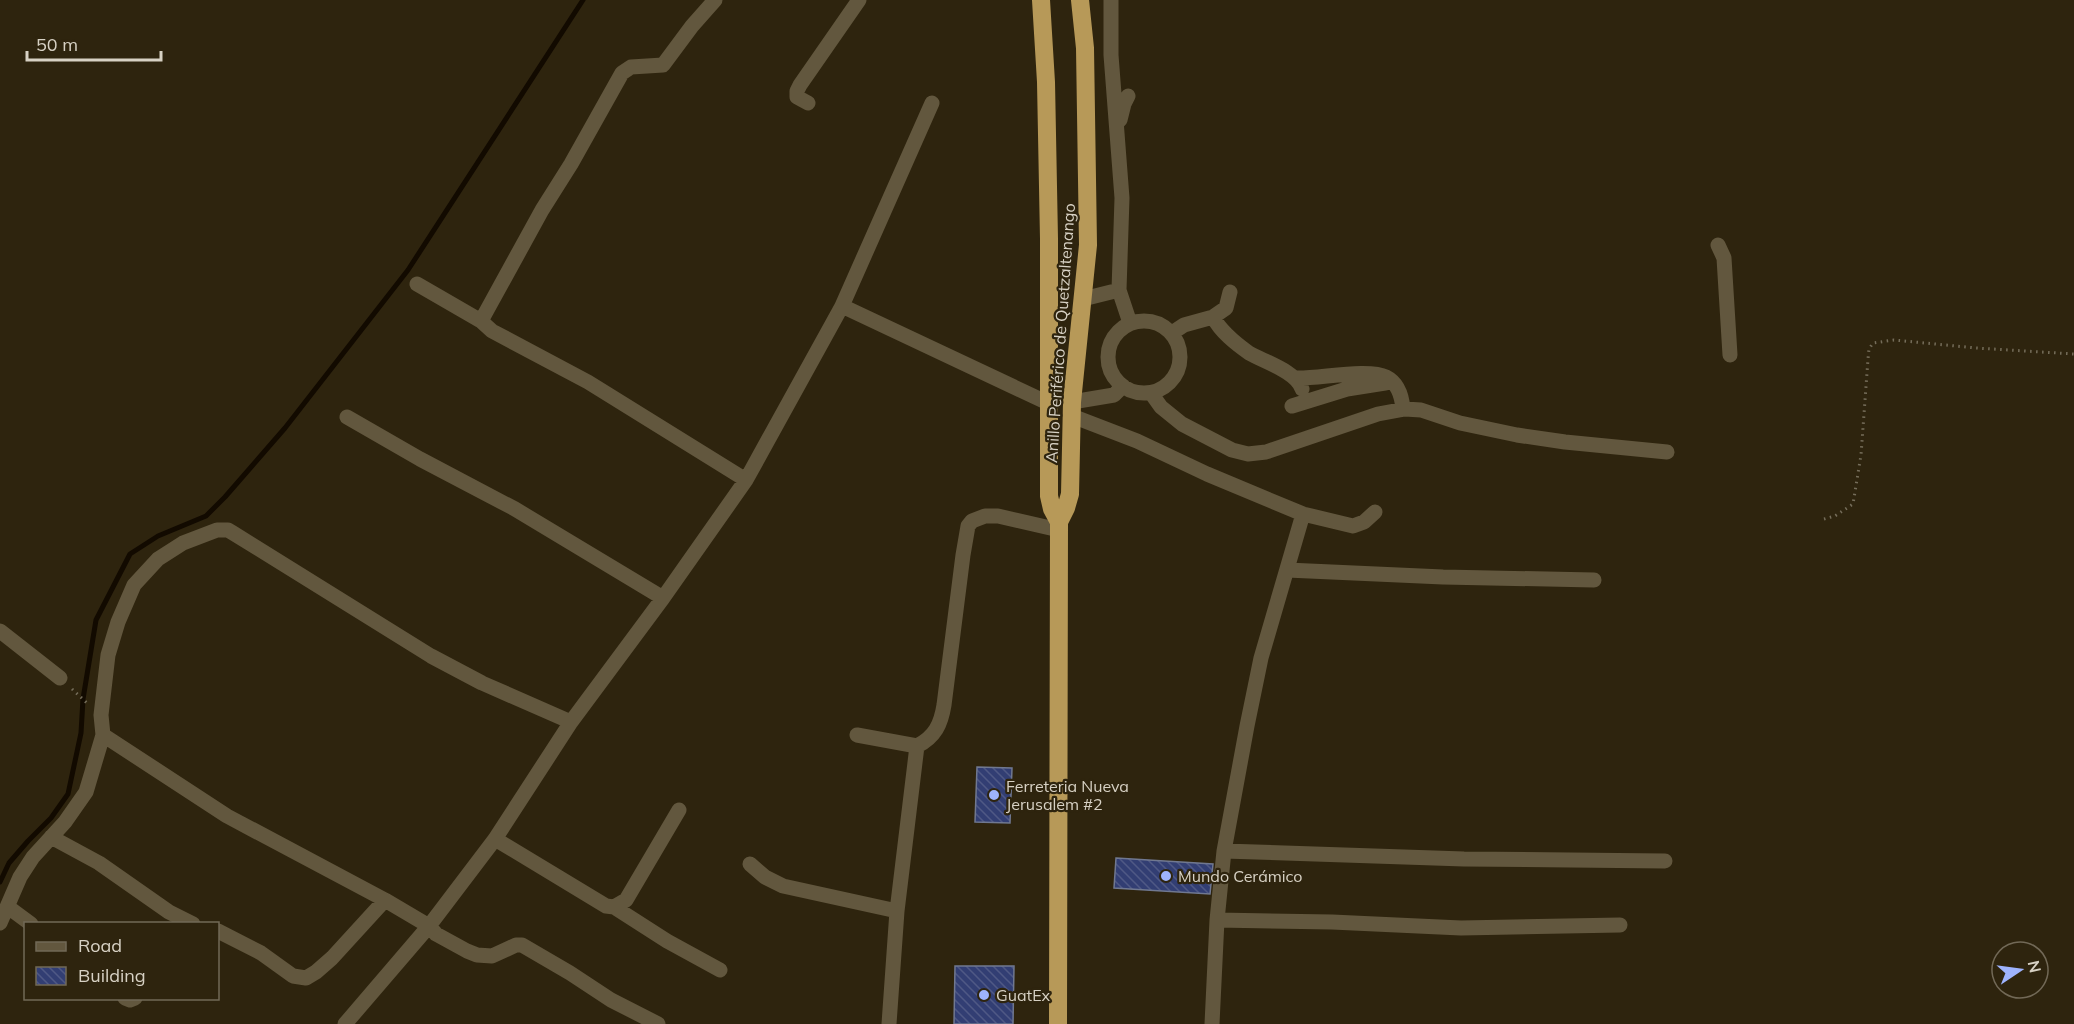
<svg xmlns="http://www.w3.org/2000/svg" width="2074" height="1024" viewBox="0 0 2074 1024" font-family="Mulish,sans-serif">
<style>
.lines{fill:none;stroke-linecap:round;stroke-linejoin:round}
.stream{stroke:#120a00;stroke-width:5}
.building{fill:url(#building-back-hatch);stroke:#707890;stroke-width:1.5}
.path{stroke:#756d5a;stroke-width:3;stroke-dasharray:1.5 4.5;stroke-linecap:butt}
.minor{stroke:#62573e;stroke-width:15}
.highway{stroke:#b79958;stroke-width:18}
.poi-dot{fill:#9eb3fd;stroke:#2e240e;stroke-width:2}
.labels{text-anchor:middle;stroke-width:4.5;stroke-linejoin:round;paint-order:stroke}
.street-label{font-size:16px;fill:#d7d1c4;stroke:#2e240e}
.poi-label{font-size:16px;fill:#d7d1c4;stroke:#2e240e;text-anchor:start}
</style>
<defs>
<pattern id="building-back-hatch" width="6" height="6" patternUnits="userSpaceOnUse" patternTransform="scale(1.5)"><rect width="6" height="6" fill="#323e73"/><path d="M-1 5l2 2M0 0l6 6M5-1l2 2" fill="none" stroke="#4f5985"/></pattern>
</defs>
<rect width="100%" height="100%" fill="#2e240e"/>
<g class="lines">
<path class="stream" d="M0,882L9,863L28,841L51,818L68,794L81,733L83,699L96,620L130,554L158,536L206,516L225,497L285,428L408,270L583,0"/>
</g>
<path class="building" d="M977,767L1012,768L1010,823L975,822Z
M1116,858L1213,864L1210,894L1114,888Z
M955,966H1014L1013,1024H954Z"/>
<g class="lines">
<path class="path" d="M1824,519L1835,516L1853,504L1861,455L1868,359L1869,349L1873,343L1894,340L1976,348L2074,354
M72,689L87,703"/>
<path class="minor" d="M1111,0V55L1122,198L1119,290L1130,323
M808,103L797,97V91L800,85L859,0
M1120,120L1124,104L1128,96
M1718,245L1724,258L1730,355
M417,284L481,321L492,331L588,382L746,480
M1083,299L1119,290
M842,306L1048,403
M1213,317C1221,332 1235,343 1249,353C1265,362 1297,372 1302,389
M481,321L542,210L571,164L622,73L631,67L663,65L692,26L715,0
M1108 357a36 36 0 1 1 72 0a36 36 0 1 1-72 0Z
M1172,333L1184,325L1213,317L1226,308L1230,292
M1296,378C1318,379 1368,368 1386,377C1398,383 1402,397 1403,409
M1151,393L1161,407L1182,424L1232,450L1248,454L1266,452L1378,414L1405,409L1421,410L1460,423L1517,435L1565,442L1667,452
M1072,402L1114,395L1123,386
M1292,406L1347,389L1385,383
M1072,416L1137,441L1207,474L1303,514L1353,526L1364,522L1375,512
M347,417L420,459L515,509L663,598
M1287,570L1443,577L1594,580
M0,631L60,678
M103,735L227,816L385,900L429,926L436,934L467,951L477,955L492,956L516,945H522L570,973L611,1000L658,1024
M857,735L917,746C935,737 941,724 944,705L963,555L968,526L972,521L985,516H998L1059,530
M51,837L99,863L169,912L193,924
M495,839L606,906L614,907L667,941L720,970
M1224,851L1464,859L1665,861
M750,864L765,877L783,886L897,911
M8,907L31,924
M614,907L626,900L679,810
M1217,920L1332,922L1461,928L1620,925
M0,923L20,877L33,857L65,822L86,792L103,735L101,715L108,655L118,622L134,585L158,559L183,543L217,530H228L233,533L431,656L482,683L571,722
M218,931L261,953L293,976L306,978L316,972L332,958L385,900
M125,998L130,1000L135,998
M345,1024L429,926L495,839L571,722L663,598L746,480L842,306L932,103
M889,1024L897,911L917,746
M1212,1024L1217,920L1224,851L1247,726L1261,658L1303,514"/>
<path class="highway" d="M1041,0L1046,82L1049,239V496L1052,509L1059,522
M1058,1024L1059,522L1066,508L1070,494L1072,402L1088,245L1085,48L1080,0"/>
</g>
<g class="poi-dot">
<circle cx="994" cy="795" r="6"/>
<circle cx="1166" cy="876" r="6"/>
<circle cx="984" cy="995" r="6"/>
</g>
<g class="labels">
<g class="street-label">
<text transform="translate(1060 333) rotate(-86)" y="6">Anillo Periférico de Quetzaltenango</text>
</g>
<g class="poi-label">
<text x="1006" y="792">Ferreteria Nueva<tspan x="1006" dy="18">Jerusalem #2</tspan></text>
<text x="1178" y="882">Mundo Cerámico</text>
<text x="996" y="1001">GuatEx</text>
</g>
</g>
<rect x="24" y="922" width="195" height="78" fill="#2e240e" stroke="#726957" stroke-width="1.5"/>
<rect x="36" y="942" width="30" height="9" fill="#62573e" stroke="#726957" stroke-width="1.5"/>
<text x="78" y="952" font-size="18" fill="#d7d1c4">Road</text>
<rect x="36" y="967" width="30" height="18" fill="url(#building-back-hatch)" stroke="#726957" stroke-width="1.5"/>
<text x="78" y="982" font-size="18" fill="#d7d1c4">Building</text>
<g transform="translate(2020 970) rotate(77)"><circle r="28" fill="#2e240e" stroke="#726957" stroke-width="1.5"/>
<path d="M0-4.5L10 22L0 15L-10 22Z" fill="#9eb3fd"/>
<text y="-9" font-size="16" font-weight="bold" text-anchor="middle" fill="#d7d1c4">N</text>
</g>
<path d="M27 51v9h134v-9" fill="none" stroke="#d7d1c4" stroke-width="3"/>
<text x="36" y="51" font-size="18" fill="#d7d1c4" stroke="#2e240e" stroke-width="4.5" paint-order="stroke">50 m</text>
</svg>
